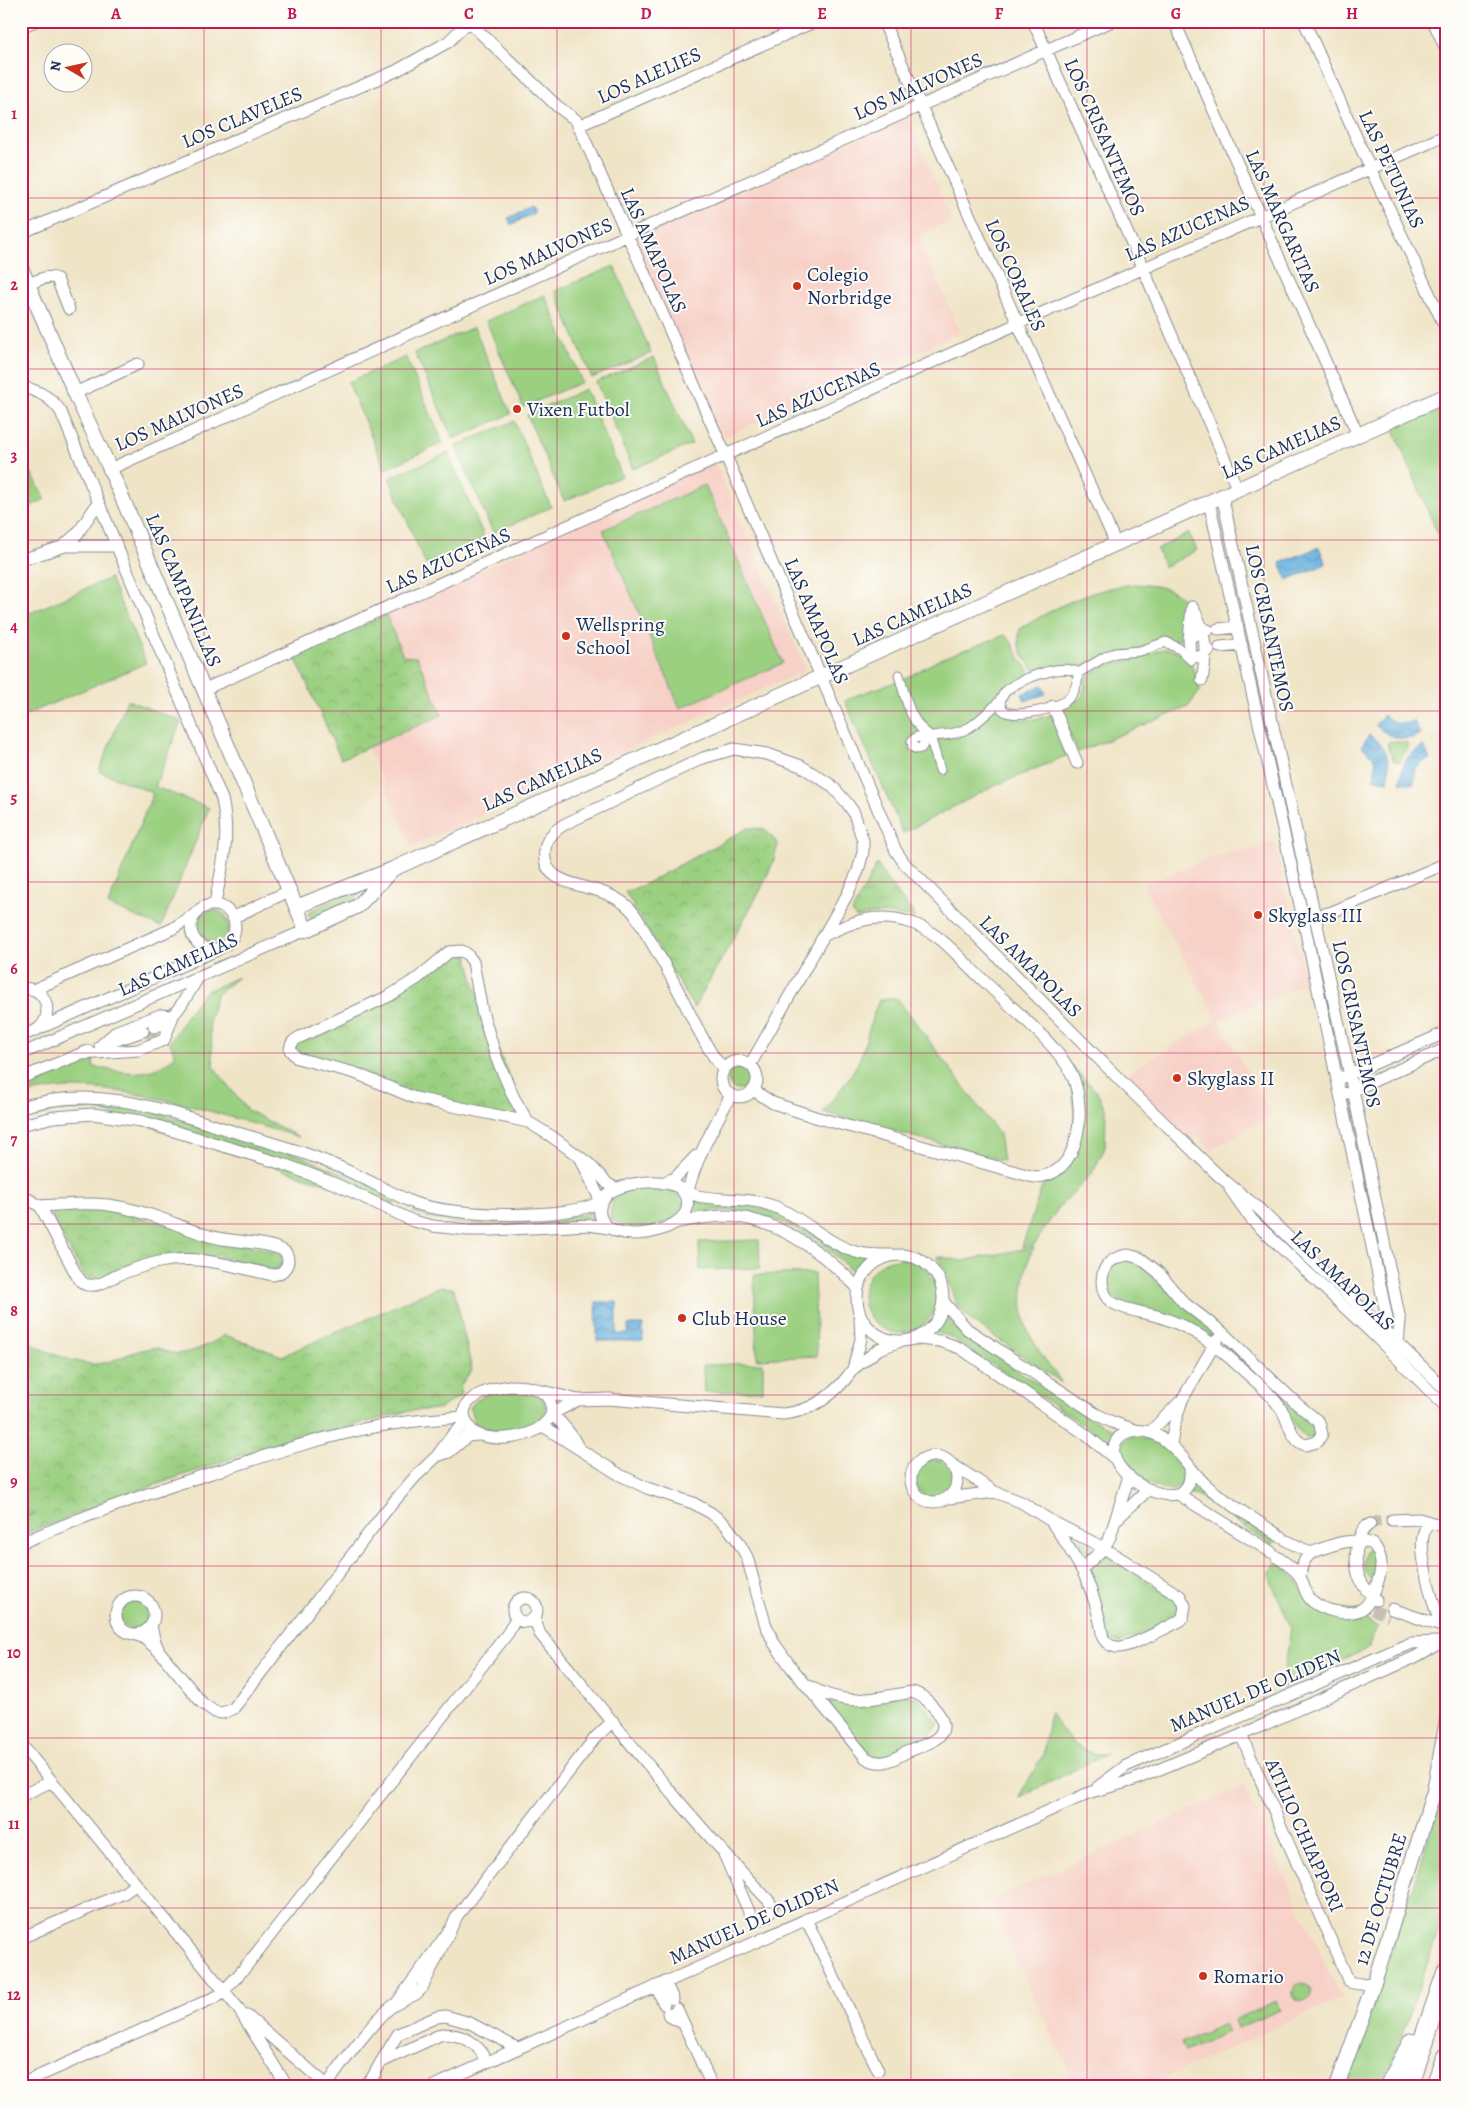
<svg xmlns="http://www.w3.org/2000/svg" width="1468" height="2107" viewBox="0 0 1468 2107" font-family="Alegreya,serif">
<style>
.built{fill:#f7d1c7}
.grass{fill:#9bd081;stroke:#5b8070}
.park{fill:url(#park-crowns);stroke:#5b8070}
.water{fill:url(#water-waves);stroke:#40709e}
.lines{fill:none;stroke-linecap:round;stroke-linejoin:round}
.minor-tunnel{stroke:#c5c0b1;stroke-width:11;stroke-dasharray:11 5.5;stroke-linecap:butt}
.pedestrian-casing{stroke:#868a92;stroke-width:11}
.minor-casing{stroke:#868a92;stroke-width:13}
.tertiary-casing{stroke:#868a92;stroke-width:16}
.motorway-casing{stroke:#868a92;stroke-width:22}
.pedestrian{stroke:#fff;stroke-width:9}
.minor{stroke:#fff;stroke-width:11}
.tertiary{stroke:#fff;stroke-width:14}
.motorway{stroke:#fff;stroke-width:20}
.grid{fill:none;stroke:#c2185b;stroke-width:1;stroke-opacity:0.55}
.poi-dot{fill:#c8321e;stroke:#fdfcf7;stroke-width:2}
.labels{text-anchor:middle;stroke-width:4;stroke-linejoin:round;paint-order:stroke}
.street-label{font-size:20px;fill:#1b2f5e;stroke:#fdfcf7}
.poi-label{font-size:20px;fill:#1b2f5e;stroke:#fdfcf7;text-anchor:start}
.neatline{fill:none;stroke:#c2185b;stroke-width:2}
.grid-label{font-size:16px;text-anchor:middle;font-weight:bold;fill:#c2185b}
</style>
<defs>
<pattern id="park-crowns" width="20" height="18" patternUnits="userSpaceOnUse" patternTransform="scale(1.25)"><rect width="20" height="18" fill="#9bd081"/><path d="M2 6a3 3 0 1 1 6 0M12 15a3 3 0 1 1 6 0" fill="none" stroke="#85b372"/></pattern>
<pattern id="water-waves" width="16" height="10" patternUnits="userSpaceOnUse" patternTransform="scale(1.25)"><rect width="16" height="10" fill="#66b0de"/><path d="M0 5q4-4 8 0t8 0" fill="none" stroke="#5390b7"/></pattern>
</defs>
<rect width="100%" height="100%" fill="#fdfcf7"/>
<filter id="ink" filterUnits="userSpaceOnUse"><feTurbulence type="fractalNoise" baseFrequency=".02" numOctaves="2"/><feDisplacementMap in="SourceGraphic" scale="10" xChannelSelector="R" yChannelSelector="G"/><feConvolveMatrix kernelMatrix="1 2 1 2 8 2 1 2 1" color-interpolation-filters="sRGB"/></filter>
<filter id="wash" filterUnits="userSpaceOnUse"><feTurbulence type="fractalNoise" baseFrequency=".0096" numOctaves="4" result="noise"/><feDisplacementMap in="SourceGraphic" scale="20" xChannelSelector="R" yChannelSelector="G"/><feGaussianBlur stdDeviation="1.12" result="paint"/><feColorMatrix in="noise" values="0 0 0 0 0 0 0 0 0 0 0 0 0 0 0 0 0 1.4 0 .05"/><feComposite in="paint" operator="in"/></filter>
<g filter="url(#wash)">
<rect width="100%" height="100%" fill="#f0e4c6"/>
<path class="built" d="M908,118L952,220L918,236L960,333L720,439L633,238Z
M714,461L806,670L412,846L368,748L341,759L295,657Z
M1275,843L1306,983L1218,1020L1272,1115L1211,1150L1197,1135L1190,1141L1124,1075L1217,1020L1143,884L1214,857Z
M1244,1786L1341,1998L1147,2086H1076L989,1901Z"/>
<path class="grass" d="M614,266L651,353L592,378L555,291Z
M545,295L582,382L523,407L486,321Z
M474,327L511,414L453,439L415,353Z
M406,357L443,443L385,469L348,382Z
M654,357L692,444L633,469L596,382Z
M585,389L622,476L564,501L527,415Z
M1447,401V556L1392,426Z
M514,421L551,507L493,533L456,446Z
M21,452L45,499L21,511Z
M448,453L485,539L426,565L389,478Z
M705,485L783,663L680,708L603,530Z
M1189,533L1197,550L1164,567L1157,549Z
M110,578L146,663L21,717V617Z
M1135,584C1158,586 1190,588 1188,618C1188,624 1187,631 1183,636C1177,644 1150,647 1140,649C1134,651 1127,651 1121,653C1108,658 1097,669 1084,672C1068,677 1054,661 1035,672C1024,656 1015,649 1020,629C1057,606 1090,589 1135,584Z
M1005,635L1010,640L1020,659L1031,673L1005,689L976,722L965,729L938,735L924,733L915,734L908,743L910,750L919,754L924,751L929,744L932,743L942,768L936,739C966,737 975,727 996,707L1004,709C1013,727 1037,718 1052,715L1068,755L990,788L903,833L845,701L857,695L904,679L942,658Z
M1163,649C1187,647 1196,671 1200,691L1188,707L1078,752L1060,712L1082,697L1087,677C1108,661 1117,664 1140,658C1147,656 1155,651 1163,649Z
M127,700L181,721L155,787L209,808L161,927L108,905L153,793L99,771Z
M372,881L354,901L319,918L313,919L309,917V912Z
M197 926a16 16 0 1 1 32 0a16 16 0 1 1-32 0Z
M238,977L216,995L209,1022L214,1067L247,1110L299,1137C226,1117 92,1068 21,1097V1085L87,1057H94L93,1067C124,1072 150,1080 175,1056L170,1042L193,1006L205,992Z
M897,998L999,1134L1003,1161L823,1112C836,1095 856,1072 862,1053C868,1035 871,1018 879,1000Z
M1070,1064L1097,1092L1106,1111L1105,1148L1091,1175L1059,1207L1034,1245L1022,1247L1042,1186L1065,1166L1077,1146Z
M728 1079a11 11 0 1 1 22 0a11 11 0 1 1-22 0Z
M59,1102H105L168,1116L301,1156L363,1182L394,1198L395,1202L394,1204H390L95,1109L57,1111L21,1121V1112Z
M643,1186C658,1188 678,1188 683,1205L672,1221L653,1227L622,1226L611,1219C609,1195 621,1191 643,1186Z
M691,1202C719,1201 749,1204 776,1213L871,1260L865,1264L857,1279C823,1233 746,1195 689,1216Z
M597,1209L599,1222C549,1223 456,1234 413,1212L433,1214L437,1213L560,1216L580,1215Z
M759,1240L760,1268L700,1270L699,1242Z
M1034,1247C1023,1267 1018,1310 1028,1331C1036,1349 1050,1366 1062,1383L972,1321L957,1304L945,1270L937,1256L962,1261Z
M1126,1258L1146,1265L1214,1329V1334L1210,1336L1124,1303L1111,1295C1104,1275 1104,1266 1126,1258Z
M863 1296a37 37 0 1 1 74 0a37 37 0 1 1-74 0Z
M814,1273L817,1356L757,1359L754,1275Z
M946,1314L957,1331L1100,1424L1120,1431L1115,1433L1110,1447L1093,1431L949,1336L934,1332Z
M1222,1340H1226L1317,1425L1318,1432L1313,1438H1306L1298,1430L1287,1411L1222,1344Z
M763,1363V1391L704,1392L703,1365Z
M531,1390L544,1400L546,1410C533,1437 499,1435 475,1425L470,1408C482,1388 510,1391 531,1390Z
M1131,1436C1156,1440 1170,1447 1185,1467L1184,1479L1179,1488L1171,1491L1155,1487L1123,1464L1119,1450L1123,1441Z
M915 1479a19 19 0 1 1 38 0a19 19 0 1 1-38 0Z
M1196,1481L1204,1491L1276,1540L1272,1545L1199,1497L1188,1493Z
M1072,1535L1092,1545C1092,1551 1089,1555 1083,1558L1079,1556L1069,1537Z
M1372,1546L1375,1550L1376,1575L1370,1579C1361,1570 1360,1553 1372,1546Z
M1103,1555L1110,1557L1179,1602L1181,1612L1173,1619L1120,1643L1110,1640L1096,1586L1090,1575L1092,1564Z
M1278,1561L1296,1580L1310,1604L1371,1612L1367,1621L1378,1627L1369,1648L1282,1688L1291,1627L1268,1574Z
M120 1615a15 15 0 1 1 30 0a15 15 0 1 1-30 0Z
M906,1695L918,1698L938,1723C936,1734 925,1737 916,1742C905,1747 893,1757 880,1757C864,1757 839,1718 829,1706V1701Z
M1050,1712C1064,1734 1077,1756 1107,1754L1018,1798L1043,1755Z
M1447,1769V1903L1439,1931L1393,2060L1381,2086H1346L1440,1803Z"/>
<path class="park" d="M386,615L403,656L417,657L442,715L341,759L295,657Z
M1390,741L1407,743L1409,748L1402,756L1400,762L1394,761L1387,744Z
M748,828L765,829L778,844L773,863L761,889L694,1008L625,892L641,886Z
M877,864L891,886L912,911L914,918C893,914 877,911 856,918L852,912Z
M467,954L482,1011L528,1122L430,1103L297,1058L291,1044L389,996L443,955Z
M56,1209H105L281,1253L282,1265L275,1270L263,1269L247,1263L223,1258L180,1254L94,1281L85,1277L52,1218L53,1213Z
M441,1286L454,1289L472,1370L460,1386L462,1395L439,1409L409,1411L241,1455L138,1491L21,1535V1518L36,1514L21,1517V1337C39,1349 75,1365 97,1364C114,1363 134,1349 153,1348C159,1347 165,1352 171,1353C190,1355 209,1345 225,1335L282,1356Z
M1293 1992a9 9 0 1 1 18 0a9 9 0 1 1-18 0Z
M1276,2001L1280,2010L1237,2028L1234,2020Z
M1224,2024L1228,2032L1185,2051L1181,2043Z"/>
<path class="water" d="M531,207L534,213L511,225L508,218Z
M1319,547L1326,564L1287,580L1280,563Z
M1042,685L1046,694L1025,701L1022,694Z
M1384,715C1394,724 1401,726 1414,721L1420,734C1404,744 1389,737 1375,725Z
M1369,735C1388,746 1391,761 1388,781L1374,779C1377,759 1376,758 1361,746Z
M1424,746L1430,759C1416,764 1415,770 1414,784L1400,782C1403,762 1405,756 1424,746Z
M596,1302H617V1334H628V1325H643V1341H597Z"/>
</g>
<g filter="url(#ink)">
<g class="lines">
<path class="minor-tunnel" d="M146,1037L156,1032
M1370,1524L1379,1521L1392,1520
M1372,1610L1389,1616"/>
<g class="pedestrian-casing">
<path id="pedestrian" d="M899,675C906,698 909,722 930,736C942,735 956,735 968,728C973,726 997,705 1000,700C1003,697 1003,693 1006,691C1020,679 1063,662 1078,673L1105,657L1115,653L1140,651L1166,642L1180,649L1191,660
M1000,701C1000,702 1002,708 1002,709C1012,720 1051,709 1062,703C1073,697 1078,685 1078,673
M927,738L921,748L917,749L913,747L912,741L917,737L930,736L940,770"/>
</g>
<g class="minor-casing">
<path id="minor" d="M883,21L1116,544
M1033,21L1143,268L1237,488
M1174,21L1358,435
M1304,21L1370,168L1447,331
M1433,21L1447,51
M469,22L557,106L576,120L726,456L896,851L905,864L1124,1084L1219,1176L1257,1207L1447,1391
M21,27L35,21
M578,126L816,21
M21,233L396,71L448,42L469,21
M28,284C37,281 48,274 57,279L69,309
M21,387C38,390 52,398 61,412L222,799C231,839 222,865 215,904
M75,393L138,364
M110,469L626,236L1112,21
M1222,495L1350,1075L1400,1320L1398,1345L1392,1353
M1209,502L1303,918L1387,1318L1384,1329L1377,1338
M62,547L78,533L98,503
M21,560L65,546H116
M1192,607C1207,630 1207,653 1202,680
M1218,629L1238,627
M1208,630L1198,632L1189,639L1190,656L1201,657L1209,650
M1189,639L1192,607
M1220,647L1242,645
M205,689L1017,324L1447,135
M1053,706L1077,763
M191 927a22 22 0 1 1 44 0a22 22 0 1 1-44 0Z
M234,917L289,891
M1307,918L1332,912L1447,863
M21,989C54,983 57,1036 21,1033
M33,990L172,929L195,914
M154,1027C176,1020 185,998 198,978
M38,1029L219,949
M105,1044L143,1031
M21,1054L306,930
M82,1054L138,1050L164,1040L173,1016L160,1015L117,1031L100,1046
M721 1079a18 18 0 1 1 36 0a18 18 0 1 1-36 0Z
M724,1069C710,1055 702,1036 692,1018C679,991 665,965 650,940C644,931 639,919 632,911C622,899 607,893 592,889C571,883 541,879 545,850C546,838 555,830 565,824L703,758L734,749L767,754L801,766L831,785L847,803L854,813L863,841V852L858,871L847,895L750,1065
M1343,1077L1447,1032
M21,1078L88,1051
M753,1090L773,1103L815,1117L1034,1177C1081,1177 1086,1110 1073,1077C1060,1046 1008,1005 983,980C967,966 953,948 936,936C929,931 920,926 912,923C879,912 855,920 825,935
M1347,1093L1447,1048
M21,1107C99,1084 161,1109 235,1132C267,1142 301,1150 332,1164C360,1175 386,1191 414,1203C455,1217 563,1220 601,1202L581,1159
M528,1122L514,1098L496,1057L482,1011L473,962L467,954L462,951L449,952L418,978L389,996L300,1037C294,1040 291,1042 290,1050L297,1058L355,1073L415,1098L528,1122L551,1136L588,1163L608,1184L617,1189
M21,1125L54,1117L93,1114L141,1121L283,1164L338,1185L413,1221L433,1226L468,1230H493L590,1225L608,1228
M662,1183L675,1178L696,1156
M1230,1189L1252,1220L1377,1338L1447,1408
M681,1190C714,1226 615,1252 601,1218C596,1204 606,1193 618,1188C633,1183 655,1179 670,1184C680,1187 688,1193 698,1196C723,1201 749,1197 773,1206C803,1217 825,1243 856,1252C868,1256 881,1255 893,1255
M21,1195L40,1206L77,1276C81,1281 83,1285 89,1285C99,1287 109,1279 118,1275C131,1270 145,1265 159,1262C198,1254 235,1267 273,1275C283,1274 292,1264 286,1253C280,1244 235,1241 223,1239C204,1236 186,1228 168,1221C149,1214 129,1208 109,1205C86,1202 63,1205 40,1206
M686,1199C694,1161 713,1128 731,1095
M678,1222C695,1219 711,1216 728,1216C778,1219 824,1253 858,1288
M857 1298a43 43 0 1 1 86 0a43 43 0 1 1-86 0Z
M1128,1255L1140,1258L1158,1272L1183,1302L1222,1332L1297,1404L1319,1422L1322,1434L1317,1442L1306,1445C1292,1442 1289,1423 1283,1412C1271,1392 1249,1376 1232,1360C1212,1342 1186,1325 1160,1317C1145,1312 1126,1311 1113,1303C1099,1294 1099,1272 1110,1262C1115,1258 1121,1256 1128,1255Z
M943,1301L967,1329L1096,1414L1112,1422L1135,1430
M860,1318L861,1339L853,1369L879,1349L898,1342
M917,1339L940,1341L960,1348L1085,1434L1114,1458
M509,1386C526,1386 546,1386 551,1405C552,1411 552,1415 548,1420C533,1439 494,1443 473,1432C447,1401 485,1390 509,1386Z
M542,1391L578,1400L609,1399L783,1414C814,1411 836,1394 853,1369
M1182,1400L1217,1340
M466,1423L453,1434L437,1456L449,1452L468,1436L478,1435
M543,1426L620,1475L647,1488L693,1503L711,1513L726,1525L738,1541L747,1557L765,1623L774,1643L791,1667L866,1758C871,1761 878,1763 884,1762C893,1761 901,1754 909,1751C929,1743 956,1736 936,1710C929,1702 922,1694 911,1692C870,1699 846,1708 807,1685
M1150,1432L1182,1400L1174,1426L1171,1445
M578,1447C572,1434 562,1423 552,1414L578,1400
M911 1479a23 23 0 1 1 46 0a23 23 0 1 1-46 0Z
M1190,1469C1195,1525 1102,1477 1115,1444C1117,1438 1122,1434 1128,1432C1142,1428 1156,1433 1167,1442C1183,1454 1191,1471 1205,1484C1226,1503 1257,1520 1281,1537
M995,1492L1021,1502L1051,1521L1104,1548L1180,1596L1185,1606L1183,1617L1178,1622C1165,1628 1128,1649 1116,1647C1110,1646 1106,1643 1103,1638C1095,1587 1080,1563 1051,1521
M1178,1494L1271,1552
M949,1498L995,1492L953,1465
M1118,1518L1149,1489
M1392,1520L1419,1519L1447,1527
M1430,1522C1428,1525 1425,1528 1424,1532C1417,1551 1434,1608 1442,1627
M1370,1524C1355,1532 1354,1562 1359,1577C1362,1586 1369,1593 1376,1600
M21,1543C86,1515 153,1491 221,1470C271,1454 322,1437 374,1427C404,1421 434,1419 464,1417
M1277,1557C1284,1562 1296,1569 1300,1577C1305,1586 1304,1594 1312,1601C1324,1611 1346,1616 1360,1610C1369,1606 1374,1593 1377,1584C1382,1570 1384,1557 1373,1544C1353,1536 1331,1545 1311,1553L1287,1541
M1082,1569L1104,1548L1110,1537L1129,1476
M1300,1577C1301,1567 1303,1560 1311,1553
M116 1615a19 19 0 1 1 38 0a19 19 0 1 1-38 0Z
M513 1610a12 12 0 1 1 24 0a12 12 0 1 1-24 0Z
M1392,1609L1447,1628
M534,1618L540,1634C615,1724 688,1817 769,1901L772,1907L766,1918L756,1920L750,1914L724,1854
M134,1634L144,1638L159,1651L154,1639L151,1625
M159,1651L202,1703L215,1712L222,1713L233,1709L385,1512L415,1477L437,1456
M1241,1735L1349,1982L1359,1984L1374,1983
M21,1744L238,2008L287,2086
M1098,1787L1126,1766L1411,1643L1439,1642
M21,1796L52,1781
M806,1919L878,2070
M449,1931L396,2004L416,1994L422,1988L457,1916L595,1738L613,1721
M21,1938L124,1893L136,1884
M665,1982L673,1999
M656,1986L664,2004
M677,2009L712,2086
M668,2013L669,2016L684,2024
M247,2016L322,2081
M487,2062C478,2042 463,2034 442,2034L381,2062L398,2034L437,2017L446,2016L470,2023L517,2048
M330,2081C341,2064 380,2012 396,2004
M21,2084L220,1995L243,1970L508,1633L516,1618
M363,2086L371,2080L381,2062
M434,2086L1091,1792L1134,1780L1241,1735L1415,1657L1447,1639"/>
</g>
<g class="tertiary-casing">
<path id="tertiary" d="M21,268L75,393L110,469L306,930L358,906L390,872
M296,907L393,869L1447,395
M1337,2086L1374,1983L1434,1791L1447,1720"/>
</g>
<g class="motorway-casing">
<path id="motorway" d="M1390,2086L1412,2044
M1408,2086L1447,1973
M1436,2086L1447,2056"/>
</g>
<use href="#pedestrian" class="pedestrian"/>
<use href="#minor" class="minor"/>
<use href="#tertiary" class="tertiary"/>
<use href="#motorway" class="motorway"/>
</g>
</g>
<path class="grid" d="M204,21V2086M381,21V2086M557,21V2086M734,21V2086M911,21V2086M1087,21V2086M1264,21V2086M21,198H1447M21,369H1447M21,540H1447M21,711H1447M21,882H1447M21,1053H1447M21,1224H1447M21,1395H1447M21,1566H1447M21,1738H1447M21,1908H1447"/>
<g class="poi-dot">
<circle cx="797" cy="286" r="5"/>
<circle cx="517" cy="409" r="5"/>
<circle cx="566" cy="636" r="5"/>
<circle cx="1258" cy="915" r="5"/>
<circle cx="1177" cy="1078" r="5"/>
<circle cx="682" cy="1318" r="5"/>
<circle cx="1203" cy="1976" r="5"/>
</g>
<g class="labels">
<g class="street-label">
<text transform="translate(649 75) rotate(-24)" y="7">LOS ALELIES</text>
<text transform="translate(918 86) rotate(-24)" y="7">LOS MALVONES</text>
<text transform="translate(242 117) rotate(-23)" y="7">LOS CLAVELES</text>
<text transform="translate(1105 137) rotate(66)" y="7">LOS CRISANTEMOS</text>
<text transform="translate(1392 169) rotate(65)" y="7">LAS PETUNIAS</text>
<text transform="translate(1283 221) rotate(66)" y="7">LAS MARGARITAS</text>
<text transform="translate(1187 228) rotate(-24)" y="7">LAS AZUCENAS</text>
<text transform="translate(654 250) rotate(66)" y="7">LAS AMAPOLAS</text>
<text transform="translate(548 251) rotate(-24)" y="7">LOS MALVONES</text>
<text transform="translate(1016 275) rotate(66)" y="7">LOS CORALES</text>
<text transform="translate(818 394) rotate(-24)" y="7">LAS AZUCENAS</text>
<text transform="translate(179 417) rotate(-24)" y="7">LOS MALVONES</text>
<text transform="translate(1281 447) rotate(-24)" y="7">LAS CAMELIAS</text>
<text transform="translate(448 560) rotate(-24)" y="7">LAS AZUCENAS</text>
<text transform="translate(184 590) rotate(67)" y="7">LAS CAMPANILLAS</text>
<text transform="translate(912 614) rotate(-24)" y="7">LAS CAMELIAS</text>
<text transform="translate(817 621) rotate(67)" y="7">LAS AMAPOLAS</text>
<text transform="translate(1270 628) rotate(78)" y="7">LOS CRISANTEMOS</text>
<text transform="translate(542 779) rotate(-24)" y="7">LAS CAMELIAS</text>
<text transform="translate(178 964) rotate(-24)" y="7">LAS CAMELIAS</text>
<text transform="translate(1031 966) rotate(45)" y="7">LAS AMAPOLAS</text>
<text transform="translate(1357 1024) rotate(78)" y="7">LOS CRISANTEMOS</text>
<text transform="translate(1343 1280) rotate(44)" y="7">LAS AMAPOLAS</text>
<text transform="translate(1255 1690) rotate(-23)" y="7">MANUEL DE OLIDEN</text>
<text transform="translate(1305 1835) rotate(66)" y="7">ATILIO CHIAPPORI</text>
<text transform="translate(1380 1899) rotate(-73)" y="7">12 DE OCTUBRE</text>
<text transform="translate(754 1921) rotate(-24)" y="7">MANUEL DE OLIDEN</text>
</g>
<g class="poi-label">
<text x="807" y="281">Colegio<tspan x="807" dy="23">Norbridge</tspan></text>
<text x="527" y="416">Vixen Futbol</text>
<text x="576" y="631">Wellspring<tspan x="576" dy="23">School</tspan></text>
<text x="1268" y="922">Skyglass III</text>
<text x="1187" y="1085">Skyglass II</text>
<text x="692" y="1325">Club House</text>
<text x="1213" y="1983">Romario</text>
</g>
</g>
<rect width="1468" height="2107" fill="none" stroke="#fdfcf7" stroke-width="55"/>
<g transform="translate(68 68) rotate(279)"><circle r="24" fill="#fdfcf7" stroke="#a3aaba"/>
<path d="M0-4L9 19L0 12L-9 19Z" fill="#c8321e"/>
<text y="-8" font-size="14" font-weight="bold" text-anchor="middle" fill="#1b2f5e">N</text>
</g>
<rect x="28" y="28" width="1412" height="2052" class="neatline"/>
<g class="grid-label">
<text x="116" y="19">A</text>
<text x="292" y="19">B</text>
<text x="469" y="19">C</text>
<text x="646" y="19">D</text>
<text x="822" y="19">E</text>
<text x="999" y="19">F</text>
<text x="1176" y="19">G</text>
<text x="1352" y="19">H</text>
<text x="14" y="119">1</text>
<text x="14" y="290">2</text>
<text x="14" y="461">3</text>
<text x="14" y="632">4</text>
<text x="14" y="803">5</text>
<text x="14" y="974">6</text>
<text x="14" y="1145">7</text>
<text x="14" y="1316">8</text>
<text x="14" y="1487">9</text>
<text x="14" y="1658">10</text>
<text x="14" y="1829">11</text>
<text x="14" y="2000">12</text>
</g>
</svg>
